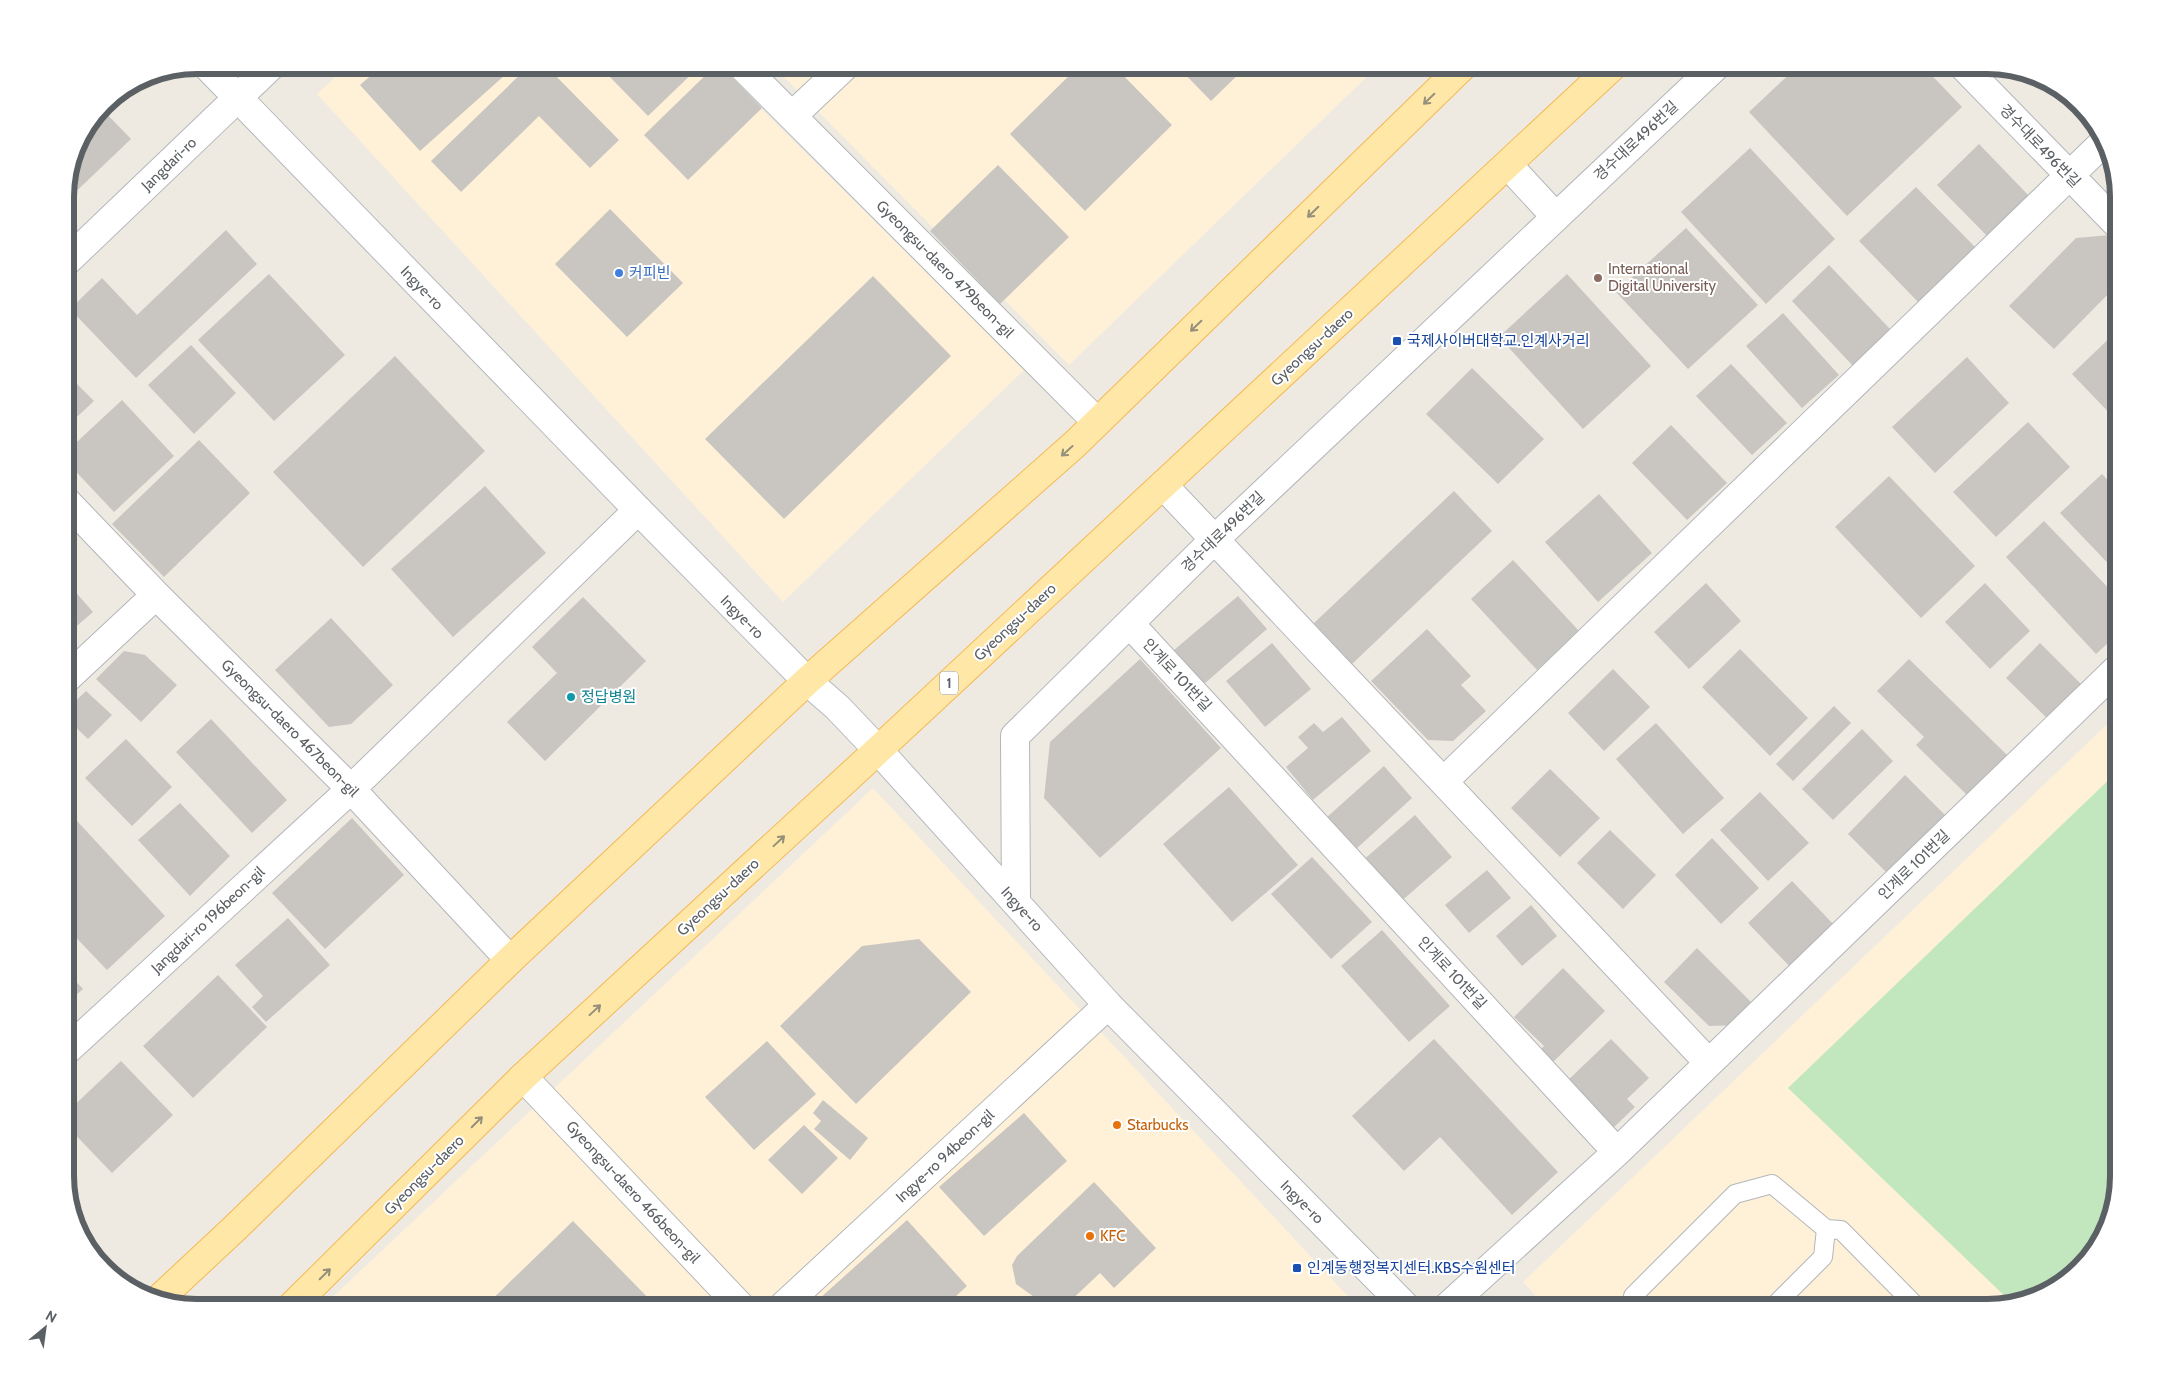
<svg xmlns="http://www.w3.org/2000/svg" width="2184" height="1373" viewBox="0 0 2184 1373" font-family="Cabin,'Noto Sans KR',sans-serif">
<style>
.commercial{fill:#fff1d7}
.green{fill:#c2e6be}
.building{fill:#c9c5c0}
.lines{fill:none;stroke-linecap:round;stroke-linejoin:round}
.lane-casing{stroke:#b3b6ba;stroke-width:20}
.street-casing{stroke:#b3b6ba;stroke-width:30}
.secondary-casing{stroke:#b4b9bd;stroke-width:30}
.primary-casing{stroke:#f5b855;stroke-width:30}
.lane{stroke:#fff;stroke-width:18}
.street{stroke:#fff;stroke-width:28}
.secondary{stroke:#fff;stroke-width:28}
.primary{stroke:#ffe8a7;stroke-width:28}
.oneway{stroke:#94907b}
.shop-dot{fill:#3f7fe0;stroke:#fff;stroke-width:2}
.education-dot{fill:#8d6e63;stroke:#fff;stroke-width:2}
.transit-dot{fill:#1a4fb4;stroke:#fff;stroke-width:2}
.culture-dot{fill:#0f9aa8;stroke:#fff;stroke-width:2}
.food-dot{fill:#e8710a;stroke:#fff;stroke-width:2}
.labels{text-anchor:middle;stroke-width:4;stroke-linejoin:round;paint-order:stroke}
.shield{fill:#fff;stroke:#8c9092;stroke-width:1}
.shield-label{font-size:14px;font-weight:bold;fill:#5b6064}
.street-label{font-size:15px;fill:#5b6064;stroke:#fff}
.education-label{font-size:15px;fill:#785e54;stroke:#fff;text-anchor:start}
.shop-label{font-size:15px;fill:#366cbe;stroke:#fff;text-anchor:start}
.transit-label{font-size:15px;fill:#164399;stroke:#fff;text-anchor:start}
.culture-label{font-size:15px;fill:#0d838f;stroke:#fff;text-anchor:start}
.food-label{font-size:15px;fill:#c56008;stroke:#fff;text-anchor:start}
.rim{fill:none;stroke:#5b6064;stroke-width:6}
</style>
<rect width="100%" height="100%" fill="#eeeae2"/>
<path class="commercial" d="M348,65H717L1024,370L783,602L317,94Z
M772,65H1379L1069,365Z
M2119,713V1177L2101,1243L2053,1291L1988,1308H1547L1523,1282Z
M873,788L1359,1308H321Z"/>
<path class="green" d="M2119,770V1177L2101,1243L2053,1291L2011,1302L1788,1088Z"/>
<path class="building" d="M383,65H516L420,151L360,85Z
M530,65H545L619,140L590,168L539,116L461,192L431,161Z
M616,65H701L648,116L607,74Z
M716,65H720L762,108L688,180L644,135Z
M1080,65H1113L1172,125L1085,211L1010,134Z
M1176,65H1248L1211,101Z
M1799,65H1922L1962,107L1847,216L1749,112Z
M101,108L131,139L65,202V188L75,146Z
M1979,144L2031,198L1989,238L1937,185Z
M1750,148L1835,239L1766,304L1681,212Z
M998,165L1069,237L1000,304L930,231Z
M1916,187L1977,249L1920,304L1859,241Z
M610,209L683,283L627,337L555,264Z
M1686,228L1758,305L1688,369L1616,292Z
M226,230L257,264L136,378L70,309L102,278L137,315Z
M2110,235L2119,243V283L2054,349L2009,306L2076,238Z
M1829,265L1891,330L1853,366L1792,301Z
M269,274L345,355L274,421L198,340Z
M1567,274L1651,366L1583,429L1499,337Z
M873,276L951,356L784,519L705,439Z
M1783,313L1839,375L1802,408L1746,346Z
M2119,329V419L2117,421L2072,374Z
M191,345L236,393L194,434L148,385Z
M395,356L485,451L363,567L273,472Z
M1967,357L2009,403L1935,473L1892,427Z
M1731,364L1787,423L1752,455L1696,396Z
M1472,368L1544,439L1498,484L1426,414Z
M65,372L94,401L65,428Z
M122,400L174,456L114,512L65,460V453Z
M2028,422L2070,467L1996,537L1953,492Z
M1671,425L1727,483L1687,520L1632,463Z
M199,440L250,493L164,577L112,524Z
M2102,474L2119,492V575L2060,513Z
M1889,476L1975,566L1921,618L1835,527Z
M485,486L546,553L453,637L391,569Z
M1454,491L1492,531L1352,664L1314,623Z
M1599,494L1652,553L1598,602L1545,542Z
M2044,521L2119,599V633L2096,654L2006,557Z
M1513,560L1579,631L1537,670L1471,599Z
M65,580L93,612L65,636Z
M1706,583L1741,621L1689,669L1654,632Z
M1985,583L2030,631L1990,669L1945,622Z
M1238,596L1267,629L1204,684L1174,650Z
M583,597L646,661L545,761L507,722L557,673L532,647Z
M331,618L393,685L351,724L329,727L275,670Z
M1427,629L1471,676L1461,685L1486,711L1453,741L1428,740L1371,681Z
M1272,643L1311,689L1265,727L1226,681Z
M2040,643L2085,688L2051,722L2006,678Z
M1740,649L1808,718L1770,756L1702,687Z
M124,651L145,655L177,685L141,722L96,679Z
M1140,659L1221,748L1100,858L1044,798L1050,742Z
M1909,659L2007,755L1967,795L1916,745L1924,737L1877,691Z
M1613,669L1650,707L1604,751L1568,713Z
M86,691L112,715L88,739L65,717V711Z
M1834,706L1851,723L1793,781L1776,764Z
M1342,717L1371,751L1313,800L1286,767L1308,748L1298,737L1314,723L1323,732Z
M211,719L287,800L252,833L176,752Z
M1656,723L1724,798L1683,834L1616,759Z
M1862,729L1893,761L1833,820L1802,789Z
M126,739L172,787L132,826L85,778Z
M65,740L75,750L65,760Z
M1384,766L1412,798L1355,850L1326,818Z
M1550,769L1600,818L1560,857L1511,808Z
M1905,775L1950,820L1892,878L1848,834Z
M1229,787L1298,865L1232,922L1163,844Z
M1760,792L1809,843L1768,881L1720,830Z
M180,803L230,856L190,896L138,840Z
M65,808L165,916L107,970L65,926Z
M1415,815L1452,857L1398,904L1361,862Z
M352,818L404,875L325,949L272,893Z
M1610,830L1656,875L1623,909L1577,863Z
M1712,838L1759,888L1721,924L1675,875Z
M1312,857L1372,922L1331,959L1271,894Z
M1487,870L1511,898L1469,933L1445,905Z
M1792,881L1836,927L1792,969L1748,923Z
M1531,905L1557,936L1522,966L1496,936Z
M288,918L330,965L266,1022L252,1007L263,996L235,965Z
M1382,930L1450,1006L1409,1042L1341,966Z
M919,939L971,992L856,1104L780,1026L862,946Z
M1697,948L1756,1007L1738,1025L1709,1026L1664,982Z
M1563,968L1605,1011L1549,1066L1537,1053L1544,1046L1514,1017Z
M65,970L83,989L65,1005Z
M218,975L267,1027L193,1098L143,1046Z
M1434,1039L1558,1172L1512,1215L1440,1137L1404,1171L1352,1116Z
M1611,1039L1649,1078L1627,1099L1635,1107L1611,1130L1565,1083Z
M767,1041L816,1094L754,1150L705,1097Z
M121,1061L173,1115L112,1173L65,1124V1114Z
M823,1100L868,1138L850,1160L814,1129L821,1121L813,1113Z
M1024,1113L1067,1161L984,1236L939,1187Z
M804,1125L838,1158L802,1194L768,1160Z
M1094,1182L1156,1248L1114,1288L1100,1273L1066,1305L1048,1307L1016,1284L1012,1265L1017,1256Z
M907,1220L967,1286L943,1308H809Z
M573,1221L658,1308H483Z"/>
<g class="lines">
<g class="lane-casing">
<path id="lane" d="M1632,1308L1633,1296L1735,1194L1772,1184L1826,1229L1841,1230L1918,1308
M1772,1308L1823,1257L1826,1229"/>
</g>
<g class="street-casing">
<path id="street" d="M741,65L1097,422
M1962,65L2119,226
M792,116L846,65
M1508,165L1556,217
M1163,485L1709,1063L1617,1152
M65,500L156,595L351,789L510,960
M1130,624L1617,1152L1446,1308
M65,680L156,595
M1444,781L2105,141
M1016,902L1015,736L1215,539L1717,65
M65,1052L351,789L638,510
M1709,1063L2119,667
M523,1077L742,1308
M781,1308L1108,1005"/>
</g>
<g class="secondary-casing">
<path id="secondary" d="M206,65L638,510L807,681L837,707L878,750L1108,1005L1407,1308
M65,263L272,65"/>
</g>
<g class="primary-casing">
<path id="primary" d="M160,1298L235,1228L510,960L807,681L1075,444L1464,65
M290,1308L523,1077L878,750L1614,65"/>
</g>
<use href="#lane" class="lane"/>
<use href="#street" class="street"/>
<use href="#secondary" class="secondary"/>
<use href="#primary" class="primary"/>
</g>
<defs><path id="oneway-shaft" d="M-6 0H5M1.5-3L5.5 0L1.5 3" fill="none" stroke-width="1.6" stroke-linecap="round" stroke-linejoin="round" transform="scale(1.25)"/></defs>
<g class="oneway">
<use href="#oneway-shaft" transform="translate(1429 99) rotate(136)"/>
<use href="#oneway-shaft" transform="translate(1313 212) rotate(136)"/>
<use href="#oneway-shaft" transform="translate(1196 326) rotate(136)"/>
<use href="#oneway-shaft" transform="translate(1067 451) rotate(138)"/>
<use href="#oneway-shaft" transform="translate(779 841) rotate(-43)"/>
<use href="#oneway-shaft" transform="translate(595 1010) rotate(-43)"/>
<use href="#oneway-shaft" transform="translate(477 1122) rotate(-45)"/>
<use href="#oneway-shaft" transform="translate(325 1274) rotate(-45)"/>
</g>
<circle class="shop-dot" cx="619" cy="273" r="5"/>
<circle class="education-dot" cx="1598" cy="278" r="5"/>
<g class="transit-dot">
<rect x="1392" y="336" width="10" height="10" rx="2.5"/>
<rect x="1292" y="1263" width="10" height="10" rx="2.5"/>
</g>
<circle class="culture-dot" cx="571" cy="697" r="5"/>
<g class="food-dot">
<circle cx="1117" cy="1125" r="5"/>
<circle cx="1090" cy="1236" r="5"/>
</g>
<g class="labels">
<rect class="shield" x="940" y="671.5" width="18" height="23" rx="4"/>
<g class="shield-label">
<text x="949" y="688">1</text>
</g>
<g class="street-label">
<text transform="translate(1636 141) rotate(-43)" y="5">경수대로496번길</text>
<text transform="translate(2040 146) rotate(46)" y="5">경수대로496번길</text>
<text transform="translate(169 164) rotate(-44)" y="5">Jangdari-ro</text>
<text transform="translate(945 269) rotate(45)" y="5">Gyeongsu-daero 479beon-gil</text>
<text transform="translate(422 288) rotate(46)" y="5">Ingye-ro</text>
<text transform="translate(1312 347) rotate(-43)" y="5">Gyeongsu-daero</text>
<text transform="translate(1223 532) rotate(-44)" y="5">경수대로496번길</text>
<text transform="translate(742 617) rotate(45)" y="5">Ingye-ro</text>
<text transform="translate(1015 622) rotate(-43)" y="5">Gyeongsu-daero</text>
<text transform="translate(1177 675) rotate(47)" y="5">인계로 101번길</text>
<text transform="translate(290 728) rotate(45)" y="5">Gyeongsu-daero 467beon-gil</text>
<text transform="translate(1914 865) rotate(-44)" y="5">인계로 101번길</text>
<text transform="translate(718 897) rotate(-43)" y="5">Gyeongsu-daero</text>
<text transform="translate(1022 909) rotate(48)" y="5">Ingye-ro</text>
<text transform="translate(208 920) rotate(-43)" y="5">Jangdari-ro 196beon-gil</text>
<text transform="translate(1452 973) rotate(47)" y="5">인계로 101번길</text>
<text transform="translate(945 1156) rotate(-43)" y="5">Ingye-ro 94beon-gil</text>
<text transform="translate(424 1175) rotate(-45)" y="5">Gyeongsu-daero</text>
<text transform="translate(633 1192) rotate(47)" y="5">Gyeongsu-daero 466beon-gil</text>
<text transform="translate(1302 1202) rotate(45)" y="5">Ingye-ro</text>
</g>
<g class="education-label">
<text x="1608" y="274">International<tspan x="1608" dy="17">Digital University</tspan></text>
</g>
<g class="shop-label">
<text x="629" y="278">커피빈</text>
</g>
<g class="transit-label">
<text x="1407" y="346">국제사이버대학교.인계사거리</text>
<text x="1307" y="1273">인계동행정복지센터.KBS수원센터</text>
</g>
<g class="culture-label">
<text x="581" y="702">정답병원</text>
</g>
<g class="food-label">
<text x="1127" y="1130">Starbucks</text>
<text x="1100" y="1241">KFC</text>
</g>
</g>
<path d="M0 0H2184V1373H0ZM197 74H1987A123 123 0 0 1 2110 197V1176A123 123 0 0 1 1987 1299H197A123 123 0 0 1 74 1176V197A123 123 0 0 1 197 74Z" fill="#fff" fill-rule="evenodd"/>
<path class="rim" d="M197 74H1987A123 123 0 0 1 2110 197V1176A123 123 0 0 1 1987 1299H197A123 123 0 0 1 74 1176V197A123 123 0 0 1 197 74Z"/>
<g transform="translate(45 1328) rotate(29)" stroke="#ffffff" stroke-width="4" paint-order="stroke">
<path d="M0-4L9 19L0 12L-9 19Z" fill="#5b6064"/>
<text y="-8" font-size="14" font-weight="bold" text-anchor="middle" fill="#5b6064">N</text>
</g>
</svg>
